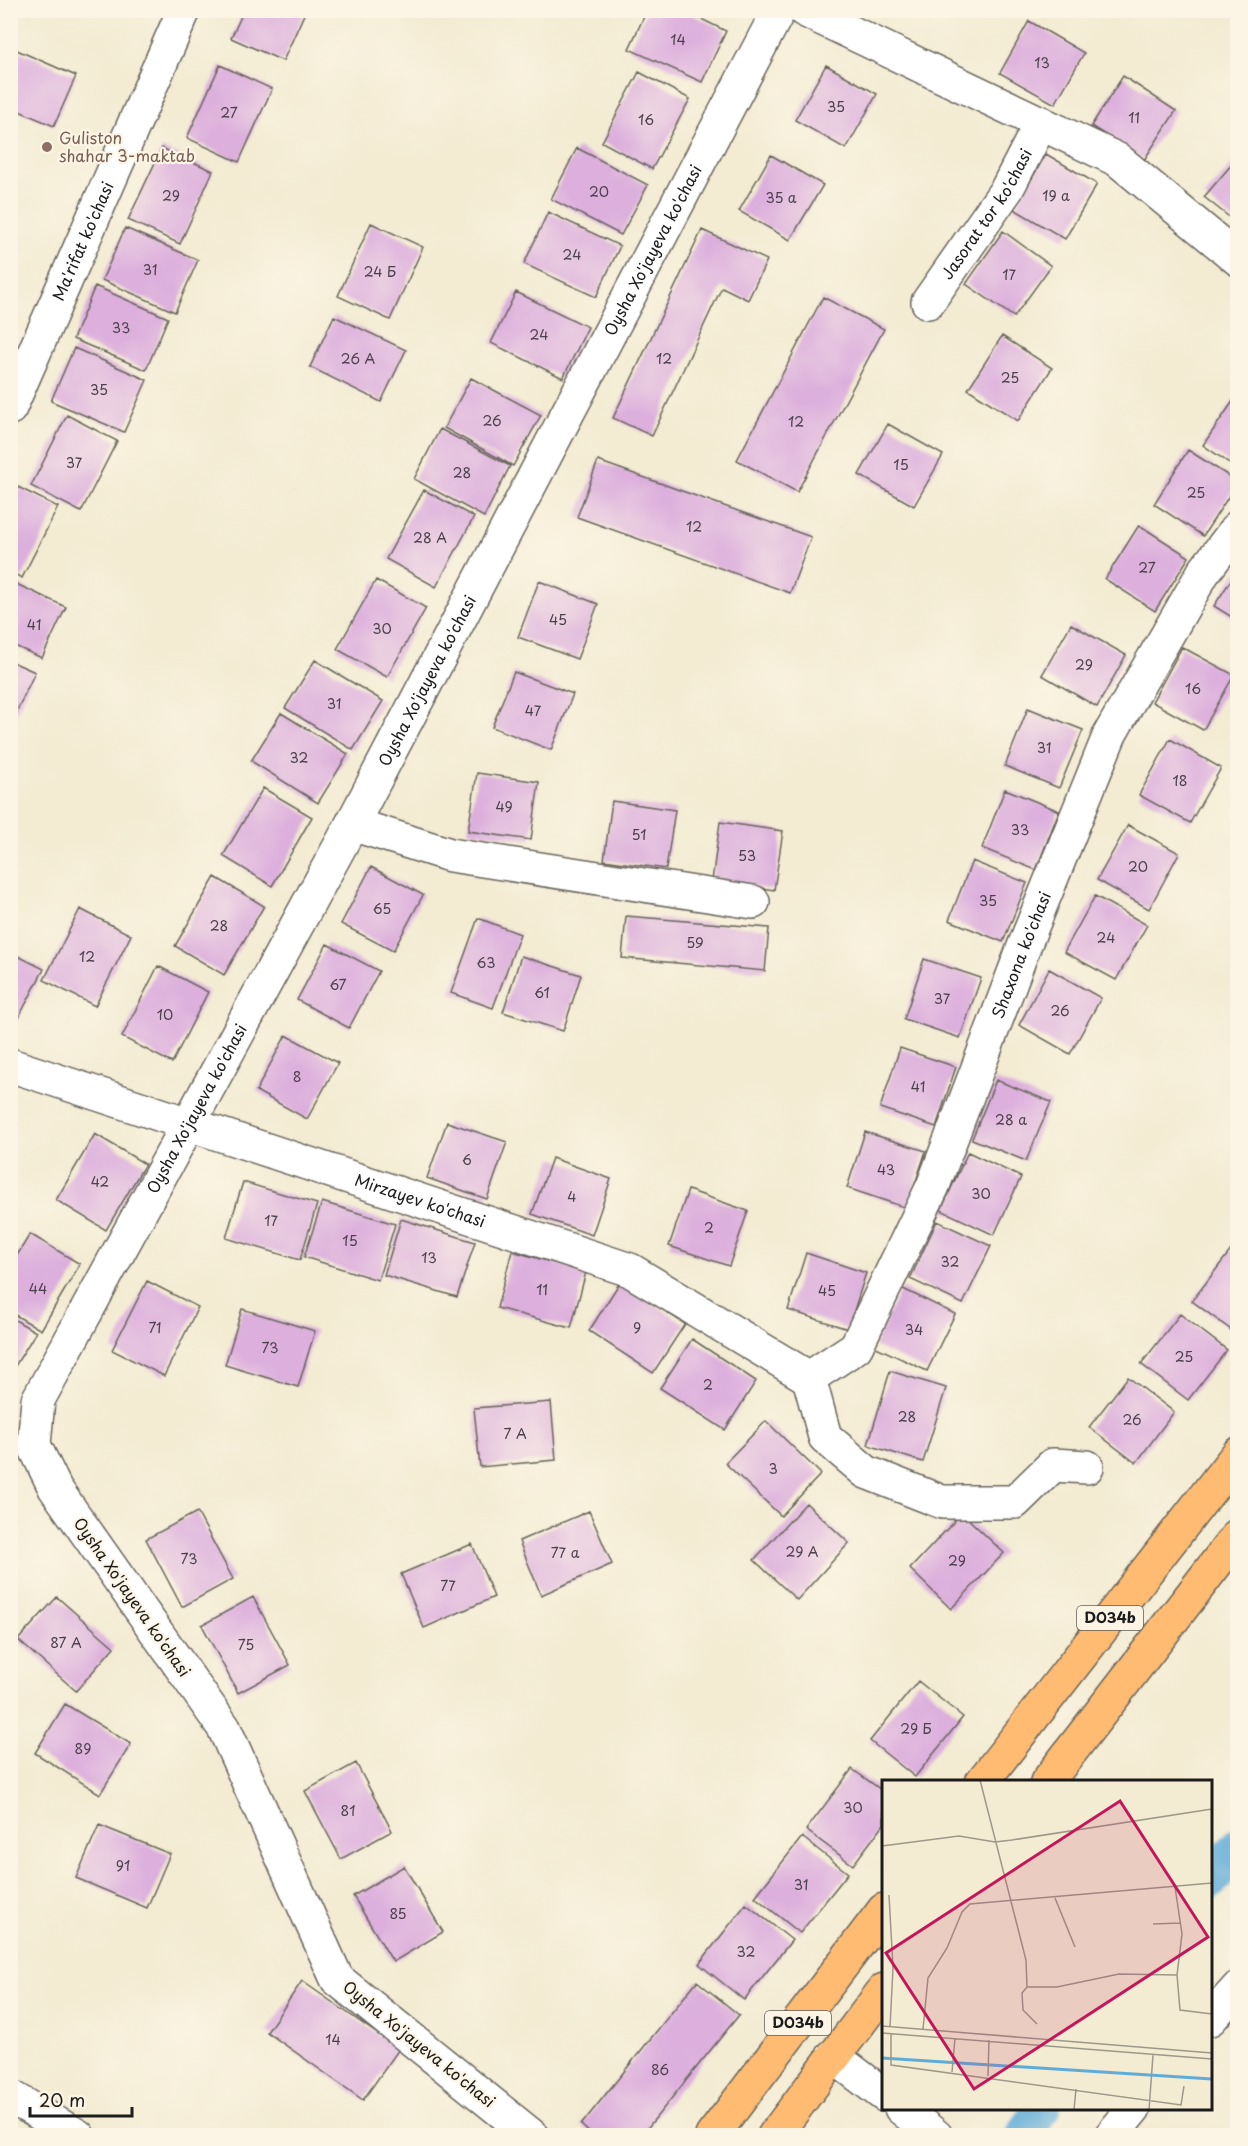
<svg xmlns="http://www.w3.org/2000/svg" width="1248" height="2146" viewBox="0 0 1248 2146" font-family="'Playpen Sans',sans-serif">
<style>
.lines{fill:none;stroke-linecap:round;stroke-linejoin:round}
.canal{stroke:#60acd9;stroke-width:36}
.building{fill:#dcafdd}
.minor-casing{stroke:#67645c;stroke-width:36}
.major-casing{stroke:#67645c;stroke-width:36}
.minor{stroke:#fff;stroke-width:33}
.major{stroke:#febb71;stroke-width:33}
.education-dot{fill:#8d6e63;stroke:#fcf5e5;stroke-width:2}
.labels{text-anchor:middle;stroke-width:4.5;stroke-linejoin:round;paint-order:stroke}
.number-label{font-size:14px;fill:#4c414c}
.shield{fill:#fcf5e5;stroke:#5f5d58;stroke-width:1.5}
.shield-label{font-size:15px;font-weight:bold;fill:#1c1c1c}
.education-label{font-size:16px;fill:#785e54;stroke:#fcf5e5;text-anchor:start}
.street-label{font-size:16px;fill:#1c1c1c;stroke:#fcf5e5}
.inset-river{fill:none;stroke:#60acd9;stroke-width:3}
.inset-road{fill:none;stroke:#9d9889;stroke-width:1.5}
.view{fill:#c2185b;fill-opacity:0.15;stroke:#c2185b;stroke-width:3}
.inset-edge{fill:none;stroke:#1c1c1c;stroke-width:3}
</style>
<rect width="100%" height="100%" fill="#fcf5e5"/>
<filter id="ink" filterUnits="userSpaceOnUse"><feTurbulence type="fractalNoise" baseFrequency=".0167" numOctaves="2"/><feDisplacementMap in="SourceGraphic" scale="12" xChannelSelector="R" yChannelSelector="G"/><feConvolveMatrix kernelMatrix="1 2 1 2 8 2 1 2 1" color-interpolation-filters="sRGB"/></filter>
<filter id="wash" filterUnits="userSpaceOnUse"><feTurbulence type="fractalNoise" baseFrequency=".008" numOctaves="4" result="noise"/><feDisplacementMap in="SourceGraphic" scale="24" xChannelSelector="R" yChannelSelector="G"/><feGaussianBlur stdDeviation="1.35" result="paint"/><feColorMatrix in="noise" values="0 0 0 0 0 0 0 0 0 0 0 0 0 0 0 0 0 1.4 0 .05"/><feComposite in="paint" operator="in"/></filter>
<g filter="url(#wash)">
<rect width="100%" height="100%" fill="#f3ebd2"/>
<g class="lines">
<path class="canal" d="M1210,1882L1238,1846
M1023,2136L1043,2108"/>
</g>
<g id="blocks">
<path class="building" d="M244,10H306L283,61L231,38Z
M647,10H683L726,31L702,82L629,49Z
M1029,21L1084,53L1055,104L1000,73Z
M10,47L76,76L54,126L10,107Z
M220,65L272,89L239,162L187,138Z
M826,65L877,94L846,149L795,120Z
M639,72L690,99L652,169L602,142Z
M1123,76L1176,111L1144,160L1091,126Z
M162,148L213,171L180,244L128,220Z
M577,148L648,185L621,235L551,199Z
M1046,154L1097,184L1065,239L1014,209Z
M771,155L823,185L790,240L739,211Z
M1238,157V224L1204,197Z
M548,212L620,246L596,297L524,264Z
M371,223L423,247L390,320L338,296Z
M125,228L198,260L175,312L102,280Z
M702,230L767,260L748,300L722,287L652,436L613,418Z
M1003,231L1051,266L1014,317L966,284Z
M95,286L168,318L146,370L73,339Z
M516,292L588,327L563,378L491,343Z
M823,297L884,329L797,492L737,460Z
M334,316L406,350L381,402L310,367Z
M1002,336L1052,368L1018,421L968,389Z
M74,348L147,380L124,432L51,401Z
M471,378L541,415L513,466L444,428Z
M1238,394V469L1203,445Z
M67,415L117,441L81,512L31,486Z
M888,424L943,455L914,506L859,475Z
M440,429L510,466L484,517L414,479Z
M1188,450L1238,482L1203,536L1154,504Z
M598,461L811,537L790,593L577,517Z
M10,483L58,507L22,578L10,572Z
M424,490L474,517L436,587L386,559Z
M1139,525L1189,557L1155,611L1105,579Z
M1238,569V621L1214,606Z
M376,580L426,608L387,677L337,649Z
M10,581L66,607L42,658L10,644Z
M539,581L598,604L577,659L518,637Z
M1071,624L1126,655L1097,707L1042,675Z
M1182,647L1234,675L1203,730L1152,702Z
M315,660L383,701L353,750L285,708Z
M10,661L35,672L10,726Z
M514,672L573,694L551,750L492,727Z
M1028,708L1083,730L1059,788L1005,766Z
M281,713L348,754L318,803L251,761Z
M1170,739L1221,768L1190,823L1139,795Z
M477,773L539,782L531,840L468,831Z
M263,788L312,817L272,886L223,856Z
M1005,789L1059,811L1036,870L982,848Z
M612,801L675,810L666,869L604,860Z
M720,822L783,831L774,890L712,881Z
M1128,825L1179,853L1149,909L1097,880Z
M972,861L1027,883L1003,942L949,920Z
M371,867L423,895L393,951L341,924Z
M215,877L264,906L224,975L175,946Z
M1095,896L1147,925L1116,980L1064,952Z
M80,909L131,935L95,1006L44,980Z
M626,916L769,928L765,971L622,958Z
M478,918L520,934L493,1008L451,993Z
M327,944L379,971L349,1028L297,1000Z
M10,952L44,969L10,1034Z
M521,956L581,975L563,1031L503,1012Z
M924,959L981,978L960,1038L904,1019Z
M158,966L208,992L172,1063L122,1037Z
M1049,969L1101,998L1070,1054L1019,1025Z
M286,1035L338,1063L307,1119L256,1091Z
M900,1048L956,1067L936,1127L880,1108Z
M996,1080L1051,1102L1026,1161L972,1139Z
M447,1122L507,1142L487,1199L427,1178Z
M865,1132L926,1151L907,1208L847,1188Z
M95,1134L145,1164L106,1230L56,1200Z
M968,1152L1021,1177L994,1235L941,1210Z
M552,1158L611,1179L592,1235L532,1214Z
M243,1182L317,1204L300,1260L226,1238Z
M688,1190L748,1211L729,1266L669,1246Z
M322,1202L395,1224L378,1280L304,1257Z
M401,1219L475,1242L457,1297L384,1275Z
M937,1221L991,1246L963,1304L910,1279Z
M30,1234L80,1264L41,1330L10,1312V1267Z
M1231,1250L1238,1255V1335L1192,1301Z
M512,1251L586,1272L571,1328L497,1308Z
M806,1253L866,1273L848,1329L788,1310Z
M147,1281L198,1307L164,1376L112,1350Z
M620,1282L685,1324L653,1373L589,1331Z
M901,1288L955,1314L927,1371L874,1346Z
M242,1309L315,1331L298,1387L225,1365Z
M1180,1314L1227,1350L1188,1400L1141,1364Z
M10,1317L36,1332L10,1374Z
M692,1339L756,1381L725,1430L660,1388Z
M890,1371L946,1388L923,1462L868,1445Z
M1128,1377L1174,1412L1136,1463L1089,1427Z
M551,1402L556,1460L480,1467L474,1408Z
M766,1421L821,1474L781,1516L725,1463Z
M806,1503L849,1543L797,1600L754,1560Z
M589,1511L612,1564L541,1595L519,1541Z
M197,1512L233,1579L182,1607L146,1539Z
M962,1513L1004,1553L951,1609L910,1569Z
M472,1544L494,1597L424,1628L401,1574Z
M57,1597L114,1647L76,1691L18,1640Z
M253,1597L290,1665L238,1693L202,1625Z
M918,1681L963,1717L915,1777L870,1741Z
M65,1704L131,1744L100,1794L35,1753Z
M356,1763L392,1831L341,1859L305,1791Z
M852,1769L884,1792V1824L853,1865L806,1830Z
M99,1825L170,1854L147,1908L76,1878Z
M802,1837L848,1873L800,1933L755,1897Z
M404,1866L443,1932L393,1962L353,1896Z
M746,1904L792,1940L744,2000L699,1964Z
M302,1981L399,2049L363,2100L267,2032Z
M697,1981L739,2015L641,2136H593L581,2125Z"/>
</g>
</g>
<g filter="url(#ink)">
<use href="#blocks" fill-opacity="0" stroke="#67645c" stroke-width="1.5"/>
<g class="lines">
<g class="minor-casing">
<g id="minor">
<path d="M804,10L1118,160L1238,259"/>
<path id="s1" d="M928,302L1007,189L1041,123"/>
<path id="s2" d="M10,408L184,10"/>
<path d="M352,824L450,855L753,902"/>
<path id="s3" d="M10,1065L630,1270L809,1378"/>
<path id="s4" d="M809,1378L856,1347L933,1186L1025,944L1110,734L1203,573L1238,527"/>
<path d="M809,1378L825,1437L866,1472L942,1502H1015L1053,1465L1087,1467"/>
<path d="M1210,2019L1238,1988"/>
<path d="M833,2056L884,2095"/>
<path d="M10,2096L78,2136"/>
<path d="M901,2108L936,2136"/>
<path id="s5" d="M532,2136L337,1979L224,1728L55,1488L34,1445L38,1400L352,824L779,10"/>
<path d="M1111,2136L1134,2108"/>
</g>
</g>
<g class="major-casing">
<path id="major" d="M982,1782L1238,1454
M1047,1782L1238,1535
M712,2136L884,1910
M774,2136L884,1990"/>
</g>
<use href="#minor" class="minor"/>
<use href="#major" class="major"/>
</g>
</g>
<circle class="education-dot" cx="47" cy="147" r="6"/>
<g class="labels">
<g class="number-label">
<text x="678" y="45">14</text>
<text x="1042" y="68">13</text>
<text x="836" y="112">35</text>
<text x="229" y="118">27</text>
<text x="1134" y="123">11</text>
<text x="646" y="125">16</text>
<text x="599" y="197">20</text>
<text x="171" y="201">29</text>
<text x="1056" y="201">19 а</text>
<text x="781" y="203">35 а</text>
<text x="572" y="260">24</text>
<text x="150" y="275">31</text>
<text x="380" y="277">24 Б</text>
<text x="1009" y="280">17</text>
<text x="121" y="333">33</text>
<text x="539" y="340">24</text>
<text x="358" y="364">26 А</text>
<text x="664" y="364">12</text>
<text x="1010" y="383">25</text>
<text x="99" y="395">35</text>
<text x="492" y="426">26</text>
<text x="796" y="427">12</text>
<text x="74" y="468">37</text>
<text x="901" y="470">15</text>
<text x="462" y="478">28</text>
<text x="1196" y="498">25</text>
<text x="694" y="532">12</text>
<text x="430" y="543">28 А</text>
<text x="1147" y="573">27</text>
<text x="558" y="625">45</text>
<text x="34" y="630">41</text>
<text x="382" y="634">30</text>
<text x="1084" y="670">29</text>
<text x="1193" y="694">16</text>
<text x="334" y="709">31</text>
<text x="533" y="716">47</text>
<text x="1044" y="753">31</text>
<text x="299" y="763">32</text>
<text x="1180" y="786">18</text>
<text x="504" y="812">49</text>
<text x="1020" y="835">33</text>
<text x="639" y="840">51</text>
<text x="747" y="861">53</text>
<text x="1138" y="872">20</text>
<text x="988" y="906">35</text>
<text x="382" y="914">65</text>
<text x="219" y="931">28</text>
<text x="1106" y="943">24</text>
<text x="695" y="948">59</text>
<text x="87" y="962">12</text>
<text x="486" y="968">63</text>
<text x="338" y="990">67</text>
<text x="542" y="998">61</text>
<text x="942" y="1004">37</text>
<text x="1060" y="1016">26</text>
<text x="165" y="1020">10</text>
<text x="297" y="1082">8</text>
<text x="918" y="1092">41</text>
<text x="1011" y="1125">28 а</text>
<text x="467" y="1165">6</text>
<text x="886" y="1175">43</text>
<text x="100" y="1187">42</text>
<text x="981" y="1199">30</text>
<text x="572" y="1202">4</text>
<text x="271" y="1226">17</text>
<text x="709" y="1233">2</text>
<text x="350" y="1246">15</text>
<text x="429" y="1263">13</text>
<text x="950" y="1267">32</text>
<text x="38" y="1294">44</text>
<text x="542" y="1295">11</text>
<text x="827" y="1296">45</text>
<text x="155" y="1333">71</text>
<text x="637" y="1333">9</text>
<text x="914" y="1335">34</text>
<text x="270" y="1353">73</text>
<text x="1184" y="1362">25</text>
<text x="708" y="1390">2</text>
<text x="907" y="1422">28</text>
<text x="1132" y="1425">26</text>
<text x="515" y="1439">7 А</text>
<text x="773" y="1474">3</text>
<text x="802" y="1557">29 А</text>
<text x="565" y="1558">77 а</text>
<text x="189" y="1564">73</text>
<text x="957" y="1566">29</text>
<text x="448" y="1591">77</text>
<text x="66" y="1648">87 А</text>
<text x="246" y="1650">75</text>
<text x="916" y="1734">29 Б</text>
<text x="83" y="1754">89</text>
<text x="853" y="1813">30</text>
<text x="348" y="1816">81</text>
<text x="123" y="1871">91</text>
<text x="801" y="1890">31</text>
<text x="398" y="1919">85</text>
<text x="746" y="1957">32</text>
<text x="333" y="2045">14</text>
<text x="660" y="2075">86</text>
</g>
<g class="shield">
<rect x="1077" y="1606" width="66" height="24" rx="4.5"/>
<rect x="765" y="2011" width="66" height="24" rx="4.5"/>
</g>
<g class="shield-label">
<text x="1110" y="1623">D034b</text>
<text x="798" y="2028">D034b</text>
</g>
<g class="education-label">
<text x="59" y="144">Guliston<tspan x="59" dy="18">shahar 3-maktab</tspan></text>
</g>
<g class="street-label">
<text dy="6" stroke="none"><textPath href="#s1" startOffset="106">Jasorat tor ko'chasi</textPath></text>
<text dy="6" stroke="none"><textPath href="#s2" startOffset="182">Ma'rifat ko'chasi</textPath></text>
<text dy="6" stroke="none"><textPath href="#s5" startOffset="2216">Oysha Xo'jayeva ko'chasi</textPath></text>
<text dy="6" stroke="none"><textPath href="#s5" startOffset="1730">Oysha Xo'jayeva ko'chasi</textPath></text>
<text dy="6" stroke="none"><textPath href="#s4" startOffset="482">Shaxona ko'chasi</textPath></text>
<text dy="6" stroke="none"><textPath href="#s5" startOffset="1244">Oysha Xo'jayeva ko'chasi</textPath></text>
<text dy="6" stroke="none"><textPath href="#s3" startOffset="432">Mirzayev ko'chasi</textPath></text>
<text transform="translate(132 1597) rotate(55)" y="6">Oysha Xo'jayeva ko'chasi</text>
<text transform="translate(419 2044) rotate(39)" y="6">Oysha Xo'jayeva ko'chasi</text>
</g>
</g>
<g transform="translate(882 1780)">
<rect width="330" height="330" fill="#f3ebd2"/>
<path class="inset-river" d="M0,278L330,299"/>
<path class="inset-road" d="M98,0L144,180L145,207M0,66L77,56L113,62L130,60L330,29M293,107L300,154L295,195L298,230L330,234M7,115L11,188L8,247M173,118L193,167M271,144L298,143M145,207H175L237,194L295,195M145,207L140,213L141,230L155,244M0,246L330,273M41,249L46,198L65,168L80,132L88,124L330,103M0,253L330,279M9,254V285L299,325L302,306M70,292L73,258M106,296L107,260M192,330L194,309M267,330L271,275"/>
<path class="view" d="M238,21L326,157L92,309L4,173Z"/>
<rect width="330" height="330" class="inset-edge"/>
</g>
<rect width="1248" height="2146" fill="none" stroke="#fcf5e5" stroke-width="36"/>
<path d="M30 2107v9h102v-9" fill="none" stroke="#1c1c1c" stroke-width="3"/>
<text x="39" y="2107" font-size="18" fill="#1c1c1c" stroke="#fcf5e5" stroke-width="4.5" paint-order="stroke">20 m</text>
</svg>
